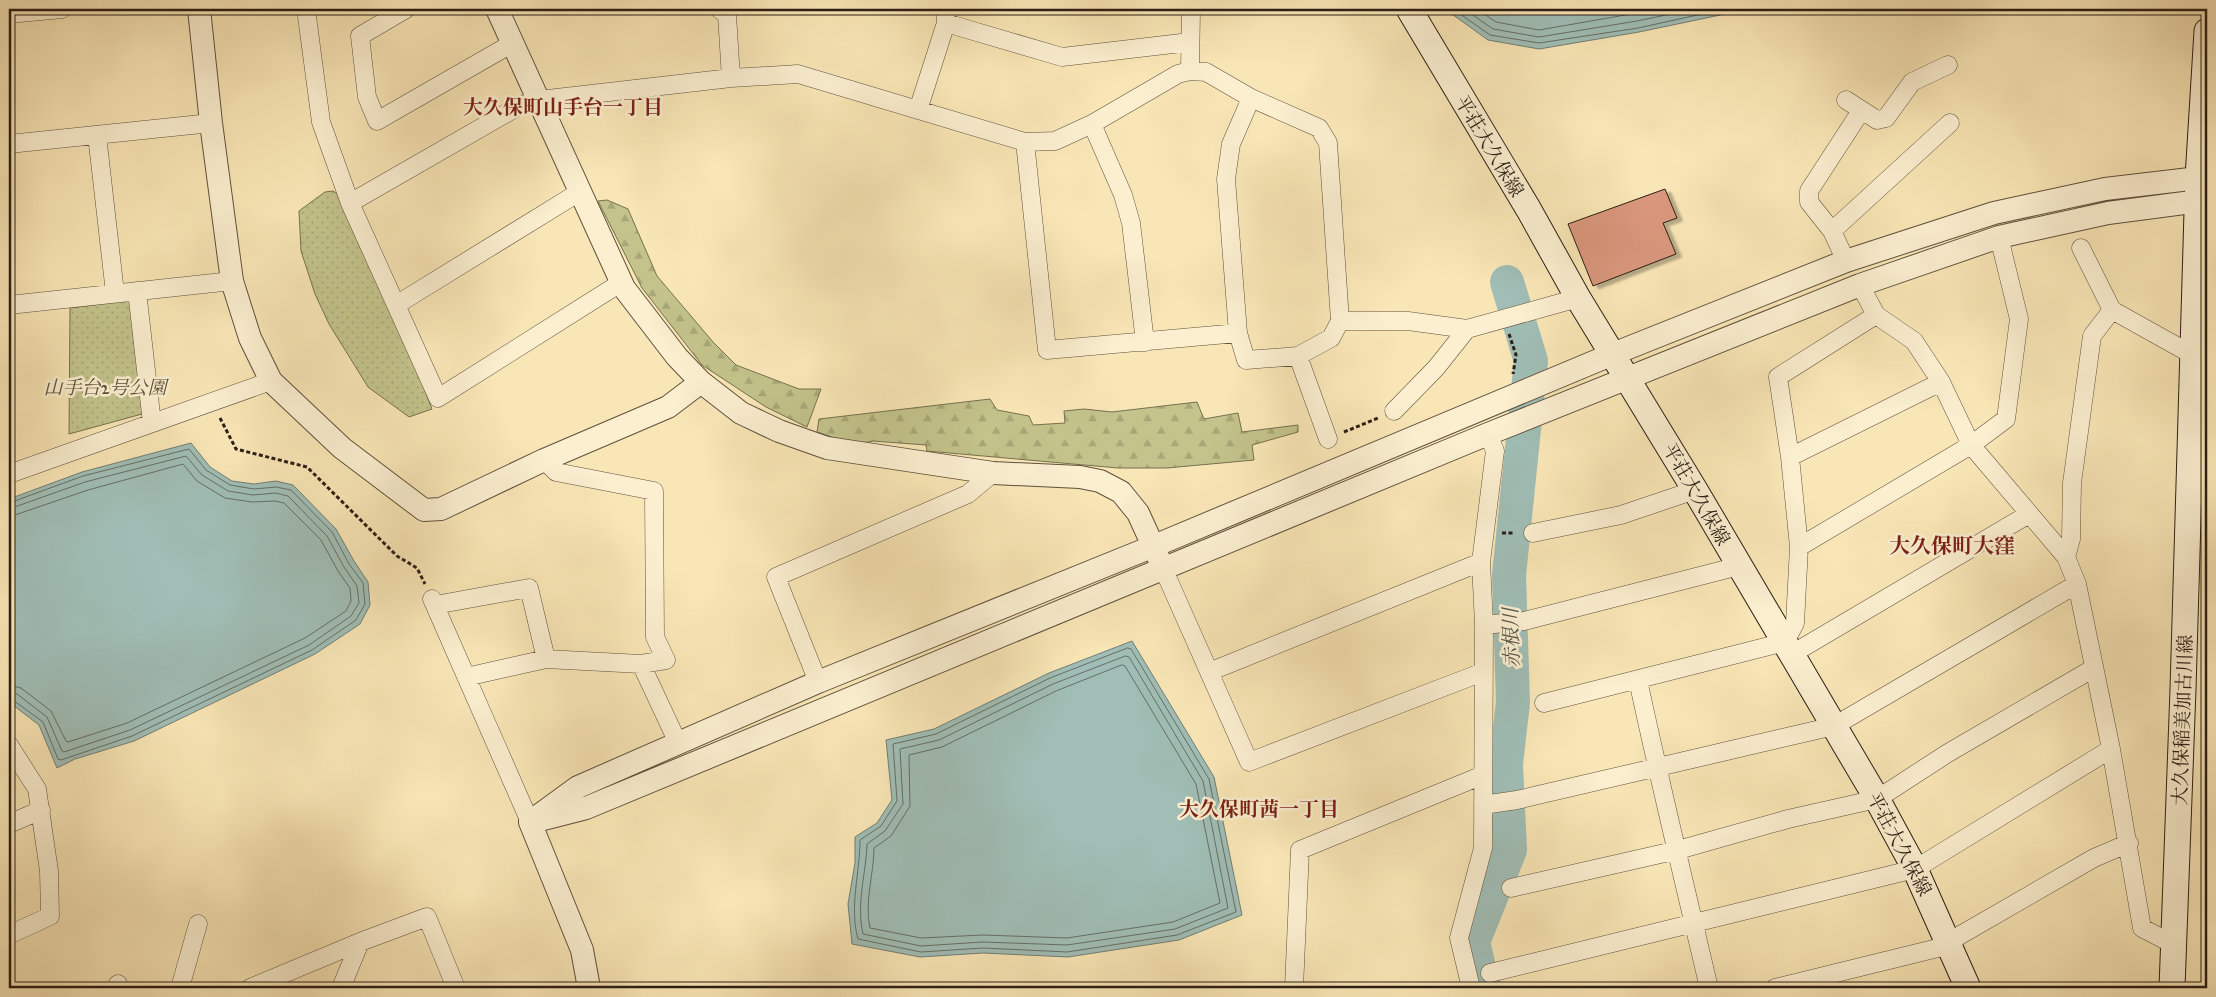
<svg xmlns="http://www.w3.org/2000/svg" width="2216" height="997" viewBox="0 0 2216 997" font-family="'IM FELL Great Primer','Noto Serif JP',serif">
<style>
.grass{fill:url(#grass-dots);stroke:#767050}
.forest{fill:url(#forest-firs);stroke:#767050}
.water{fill:#a0beb6;stroke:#717e75}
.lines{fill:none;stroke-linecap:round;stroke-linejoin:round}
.shore{stroke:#656e65;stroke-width:1}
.river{stroke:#a0beb6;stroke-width:34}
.building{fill:#da977d;stroke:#2a1e14;filter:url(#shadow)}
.minor-casing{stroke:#5e503c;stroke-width:19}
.tertiary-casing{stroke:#5e503c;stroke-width:24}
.secondary-casing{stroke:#2a1e14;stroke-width:27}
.path{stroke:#2a1e14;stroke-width:3;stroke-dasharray:4 2.5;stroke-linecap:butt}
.minor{stroke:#fbefd0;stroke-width:18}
.tertiary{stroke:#fbefd0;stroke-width:22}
.secondary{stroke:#fbefd0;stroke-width:25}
.labels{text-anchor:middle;stroke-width:5;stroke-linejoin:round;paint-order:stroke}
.street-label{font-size:19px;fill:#2a1e14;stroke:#fbefd0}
.park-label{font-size:19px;font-style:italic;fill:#585038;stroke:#fbefd0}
.neighbourhood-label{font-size:20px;font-weight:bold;fill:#7a1f14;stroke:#fbefd0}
.water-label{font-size:20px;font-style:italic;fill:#53564d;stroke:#fbefd0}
.quarter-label{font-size:21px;font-weight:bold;fill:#7a1f14;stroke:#fbefd0}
</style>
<defs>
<pattern id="grass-dots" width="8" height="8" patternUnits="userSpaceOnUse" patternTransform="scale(1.25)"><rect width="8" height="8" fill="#c3c38b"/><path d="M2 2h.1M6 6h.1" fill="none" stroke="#a8a777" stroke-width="1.8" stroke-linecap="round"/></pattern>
<pattern id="forest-firs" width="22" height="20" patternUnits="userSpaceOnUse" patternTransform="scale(1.25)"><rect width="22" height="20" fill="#c3c38b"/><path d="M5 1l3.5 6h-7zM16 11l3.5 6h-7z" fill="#a8a777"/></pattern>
<filter id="shadow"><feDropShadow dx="5.5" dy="3" stdDeviation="1" flood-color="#0004"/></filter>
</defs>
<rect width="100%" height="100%" fill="#f9e6b6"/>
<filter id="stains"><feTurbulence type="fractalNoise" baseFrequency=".004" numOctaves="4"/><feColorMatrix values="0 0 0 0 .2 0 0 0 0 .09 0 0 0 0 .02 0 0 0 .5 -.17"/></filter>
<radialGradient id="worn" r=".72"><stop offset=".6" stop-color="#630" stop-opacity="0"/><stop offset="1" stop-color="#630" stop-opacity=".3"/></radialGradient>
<path class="grass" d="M333,191L338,194L397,318L432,409L409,417L368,387L329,324L315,294L301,251L299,211L325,192Z
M132,300L142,414L69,434L70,308Z"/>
<path class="forest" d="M607,200L628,209L657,276L713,342L736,365L799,389H821L807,427L766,407L702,365L642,288L598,201Z
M990,399L997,410L1029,416L1033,425L1065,423L1064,411L1084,409L1112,412L1197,402L1204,419L1238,413L1242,432L1298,425V432L1252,445L1254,460L1167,468H1118L927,451L926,445L873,441L863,443L835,438L817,432L819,419Z"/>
<path class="water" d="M1445,9H1749L1639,32L1539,49L1488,40Z
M191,443L210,467L232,481L254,484L276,481L293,485L336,529L354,561L368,582L370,605L360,624L315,654L134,741L75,759L57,768L39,725L9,702V499L82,472Z
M1132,641L1214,777L1242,915L1179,940L1068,957L983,953L920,957L852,944L848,904L855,863V837L877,823L892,800L886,740L934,729L1049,673Z"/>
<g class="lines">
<path class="shore" d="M1453,9L1490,35L1539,43L1638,28L1725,9
M1464,9L1493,29L1539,37L1637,21L1695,9
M1477,9L1496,22L1539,30L1660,9
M9,503L83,476L189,449L206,470L230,485L254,489L276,487L291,490L332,532L349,564L363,583L365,604L356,620L312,650L132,736L61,760L58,759L43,722L13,700L9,699
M9,509L85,482L186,456L202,475L228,491L253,495L276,493L288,496L327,536L344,567L357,586L359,603L351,616L309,645L130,730L64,752L62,751L47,717L17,694L9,692
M9,517L88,490L183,464L197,481L225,498L252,502L275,501L284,503L321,540L338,571L350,588L351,601L346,611L305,638L127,723L68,742L66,741L51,711L21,688L9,685
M1128,648L1131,649L1209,779L1236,912L1177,935L1067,952L983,948L921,952L858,939C849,907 860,873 860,840L881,826L897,801L893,744L936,734L1050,678Z
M1126,656L1129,657L1203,781L1228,908L1175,929L1067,945L983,942L921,946L863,934C856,904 866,874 867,844L885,831L903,804L900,749L939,740L1053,684Z
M1122,665L1125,666L1196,784L1220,903L1173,922L1067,938L983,935L921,938L870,928C864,902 874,874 874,848L891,836L910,806L909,755L942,747L1056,691Z"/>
<path class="river" d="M1484,988L1473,942L1510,850L1506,764L1513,702L1509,575L1531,361L1507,282"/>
</g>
<path class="building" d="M1665,189L1677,218L1663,223L1676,254L1593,286L1568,224Z"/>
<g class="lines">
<g class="minor-casing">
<path id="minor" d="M306,9L321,122L350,203L438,398L622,282
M406,9L360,36L367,97L377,121L513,43
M719,9L727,15L731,78
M9,14L62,9
M946,23L1062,57L1190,42
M1190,71L1191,9
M1251,98L1231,144L1226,179L1238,333L1246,360L1298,356
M1846,100L1877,120L1886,118L1912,82L1948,65
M918,110L946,23L945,9
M1092,124L1123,195L1131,223L1145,342
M97,135L115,293
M1025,142L1047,350L1238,333
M9,144L211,123
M350,203L519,106L539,100L731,78L798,74L1025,142L1055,141L1092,124L1178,74L1190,71L1206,72L1251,98L1319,128L1328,143L1340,321L1331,338L1298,356L1328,439
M1832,231L1950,123
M2081,248L2112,310L2207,363
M1846,261L1832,231L1809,202V191L1861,111
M1860,285L1876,315L1914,341L1941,382L1971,445L2066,557L2077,584L2111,749L2142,928L2173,944
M137,291L152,423
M9,305L232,281
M396,305L581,191
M1340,321H1408L1467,329
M1394,411L1436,368L1467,329L1578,298
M1790,457L1941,382
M9,474L271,381
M1533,533L1621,515L1695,490
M1799,547L1971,445L2006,419L2019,319L1999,237
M2066,557L2071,539L2072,483L2092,336L2112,310
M1163,568L1249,762L1483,672
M432,599L530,822
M435,605L529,588L546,659
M1484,625L1524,621L1739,566
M1792,654L2029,514
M641,664L678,743
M1209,672L1481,562
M466,677L546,659L641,664L666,660L655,637L654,491L556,472L544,460
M1638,680C1660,783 1685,886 1709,988
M818,682L776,577L968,494L993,473
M1544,703L1785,642L1795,623L1799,547L1790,457L1778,377L1876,315
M9,745L37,789L49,871L50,916L9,935
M1483,805L1517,800L1834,726L2077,584
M9,824L41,810
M1511,888L1678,850L1788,819L1877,799L1948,753L2094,668
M1490,973L1915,869L2111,749
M116,988L118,984
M180,988L198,924
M250,988L360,942L427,917L456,988
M341,988L360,942
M1294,988L1300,850L1483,775
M1471,988L1459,938L1483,848L1484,625L1481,562L1495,451L1488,434
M1775,988L1950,945L1957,937L2094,858L2129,843"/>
</g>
<g class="tertiary-casing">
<path id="tertiary" d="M199,9L211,123L232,281L250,338L271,381L342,448L424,510L441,509L544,460L668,407L701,382
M497,9L624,288L677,357L701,382L741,413L779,431L827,448L993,473L1080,477L1100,481L1121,492L1138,513L1159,559
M543,819L586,808L1488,434L1860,285L1999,237L2108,213L2207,200
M530,822L578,787L818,682L1154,546L1613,354L1846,261L1994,213L2105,189L2207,177
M530,822L582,950L589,988"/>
</g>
<g class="secondary-casing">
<path id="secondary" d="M1409,9L1529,210L1578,298L1695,490L1877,799L1915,869L1968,988
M2172,988L2183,689L2198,178L2207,31"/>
</g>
<path class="path" d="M1509,334L1516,355L1513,374
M220,418L236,449L307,467L397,556L417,568L425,584
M1344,432L1378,418
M1502,533H1515"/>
<use href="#minor" class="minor"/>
<use href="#tertiary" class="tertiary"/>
<use href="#secondary" class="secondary"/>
</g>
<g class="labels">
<g class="street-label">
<text transform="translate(1490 146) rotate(59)" y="7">平荘大久保線</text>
<text transform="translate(1697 494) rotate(60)" y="7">平荘大久保線</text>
<text transform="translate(2182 720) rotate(-88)" y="7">大久保稲美加古川線</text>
<text transform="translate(1900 844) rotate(62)" y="7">平荘大久保線</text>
</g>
<g class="park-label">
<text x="105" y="394">山手台2号公園</text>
</g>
<g class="neighbourhood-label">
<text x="563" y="114">大久保町山手台一丁目</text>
<text x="1259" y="816">大久保町茜一丁目</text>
</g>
<g class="water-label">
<text transform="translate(1511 638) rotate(-92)" y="7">赤根川</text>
</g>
<g class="quarter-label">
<text x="1952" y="553">大久保町大窪</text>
</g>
</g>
<rect width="2216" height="997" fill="none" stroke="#f9e6b6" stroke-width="30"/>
<rect x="10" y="10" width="2196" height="977" fill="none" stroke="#2a1e14" stroke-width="2.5"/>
<rect x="15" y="15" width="2186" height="967" fill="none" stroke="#2a1e14"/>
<rect width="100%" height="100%" filter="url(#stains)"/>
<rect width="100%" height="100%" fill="url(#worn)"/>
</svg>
